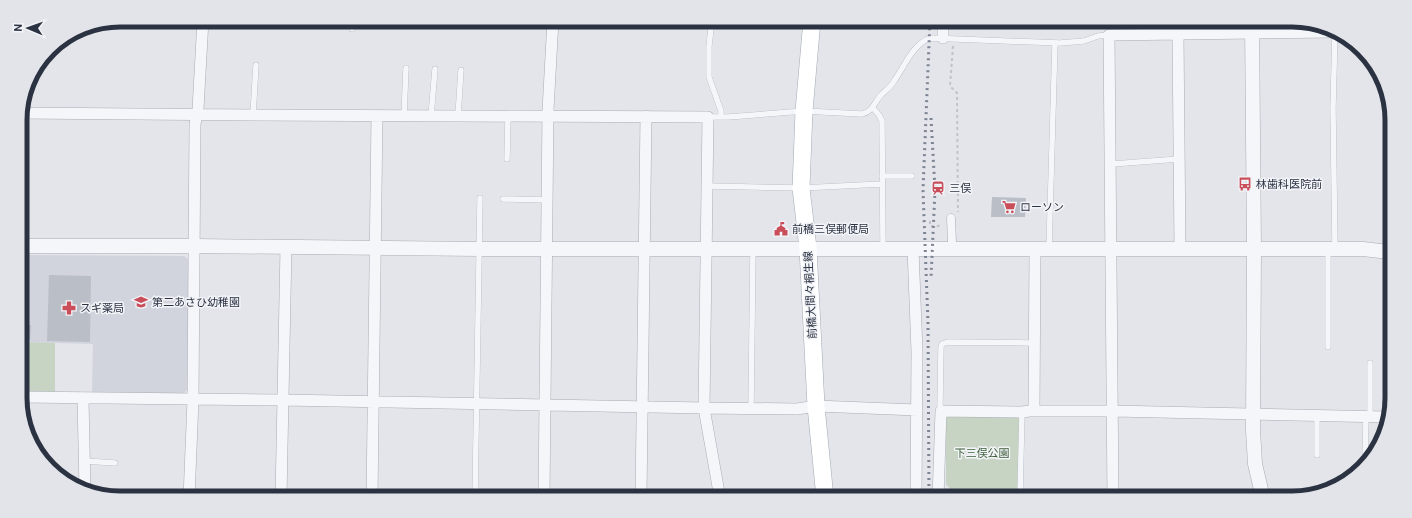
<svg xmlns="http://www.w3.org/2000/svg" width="1412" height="518" viewBox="0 0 1412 518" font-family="Roboto,'Noto Sans JP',sans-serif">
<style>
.built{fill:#d1d4dc}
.green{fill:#c7d4c4}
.building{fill:#babec7}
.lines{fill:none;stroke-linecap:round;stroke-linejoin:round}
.service-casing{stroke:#a8acb4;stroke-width:6}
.pedestrian-casing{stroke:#a8acb4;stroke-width:9}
.minor-casing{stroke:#a8acb4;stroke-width:12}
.tertiary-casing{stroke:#a8acb4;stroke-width:15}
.primary-casing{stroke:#a2a9b5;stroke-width:18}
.path{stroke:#c0c3c9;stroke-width:2;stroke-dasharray:3 3;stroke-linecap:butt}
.service{stroke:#f5f6f9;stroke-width:5.5}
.pedestrian{stroke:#f5f6f9;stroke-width:8}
.minor{stroke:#f5f6f9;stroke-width:11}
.tertiary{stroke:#f5f6f9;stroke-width:14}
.primary{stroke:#fff;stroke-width:17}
.rail{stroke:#7d8493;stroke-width:3;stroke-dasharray:2 4;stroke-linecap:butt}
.labels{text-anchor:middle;stroke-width:3;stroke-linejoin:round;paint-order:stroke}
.poi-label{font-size:11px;fill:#2b3242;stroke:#f2f4f8;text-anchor:start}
.street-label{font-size:11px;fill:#2b3242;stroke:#f2f4f8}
.park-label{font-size:11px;fill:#3d5d39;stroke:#f2f4f8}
.rim{fill:none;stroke:#2b3242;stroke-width:5}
</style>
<rect width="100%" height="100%" fill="#e3e5ea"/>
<path class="built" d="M21,255L184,256L189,260L187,390L183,394L92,393L93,344L21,342Z"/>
<path class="green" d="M21,342L55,343V392L22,391Z
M1019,415V489L1016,493L952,491L946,484V416Z"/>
<path class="building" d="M992,197L1026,198L1025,217H991Z
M49,275L91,276L90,342L47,341Z
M21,325H31L30,340H21Z"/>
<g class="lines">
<g class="service-casing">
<path id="service" d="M712,20L709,46V77L721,111V117
M352,29L353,20
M873,108L879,115L882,121L883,248
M253,115L256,65
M404,116L406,68
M431,116L435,69
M458,116L461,70
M708,117H728L804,111L862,114C874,111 874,102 881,95C886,90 891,87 894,81C905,66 912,45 930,38L1060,43L1084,41L1098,36L1109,35
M507,159L508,116
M1110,162L1112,164L1179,159
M882,176H912
M707,186L801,188L882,184
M503,199L548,200
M1049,248L1055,43
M1335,249L1333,108L1335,33
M1328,347V250
M751,408L753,249
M941,411L940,405L941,347L942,344L948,342L1035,343
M1370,417V363
M1317,455V416
M1365,460L1366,417
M85,461L115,463
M938,497L1015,498L1020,495L1022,412
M475,498L480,198"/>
</g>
<g class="pedestrian-casing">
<path id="pedestrian" d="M951,218L952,243"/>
</g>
<g class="minor-casing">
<path id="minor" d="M1178,34L1180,249
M943,38V20
M20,113L253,115L708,117L704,408L720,498
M913,249L917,352L916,498
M22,397L283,400L704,408L797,409L816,406L917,410
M83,399L85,491
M1034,411L1035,250
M189,498L193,400L195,124L198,109L203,20
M281,498L286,247
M372,498L377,116
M544,498L548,110L553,20
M641,498L646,116
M938,498L941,411L1022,412L1030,411H1112L1387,417
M1113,498L1109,35L1334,32"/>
</g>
<g class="tertiary-casing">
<path id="tertiary" d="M1252,20L1254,249L1253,430L1255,464L1263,498
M21,246H195L479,249H1363L1389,252"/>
</g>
<g class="primary-casing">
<path id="primary" d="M812,20L804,111L801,188L808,248L816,406L825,498"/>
</g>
<path class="path" d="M953,46L950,86L957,93L958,212
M930,221V226L936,227L942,224"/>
<use href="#service" class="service"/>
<use href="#pedestrian" class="pedestrian"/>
<use href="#minor" class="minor"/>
<use href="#tertiary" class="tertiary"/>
<use href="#primary" class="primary"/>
<path class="rail" d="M931,118L935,190L931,278
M929,498L928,323L923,190L930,20"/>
</g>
<defs>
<g id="bus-bare" transform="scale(1.08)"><path d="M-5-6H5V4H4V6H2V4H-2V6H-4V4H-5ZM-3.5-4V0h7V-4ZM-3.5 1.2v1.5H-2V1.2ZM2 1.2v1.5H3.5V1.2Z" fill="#c94e59" stroke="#f2f4f8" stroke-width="2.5" paint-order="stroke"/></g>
<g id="station-bare" transform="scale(1.08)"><path d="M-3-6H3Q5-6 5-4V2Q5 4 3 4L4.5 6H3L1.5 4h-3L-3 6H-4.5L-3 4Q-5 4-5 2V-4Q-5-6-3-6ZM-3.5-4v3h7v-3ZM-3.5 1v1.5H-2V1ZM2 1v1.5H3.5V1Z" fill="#c94e59" stroke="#f2f4f8" stroke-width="2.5" paint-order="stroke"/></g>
<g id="supermarket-bare" transform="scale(1.08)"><path d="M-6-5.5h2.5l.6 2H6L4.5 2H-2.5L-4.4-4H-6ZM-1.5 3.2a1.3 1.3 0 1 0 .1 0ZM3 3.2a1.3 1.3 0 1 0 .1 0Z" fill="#c94e59" stroke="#f2f4f8" stroke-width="2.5" paint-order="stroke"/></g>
<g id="civic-bare" transform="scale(1.08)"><path d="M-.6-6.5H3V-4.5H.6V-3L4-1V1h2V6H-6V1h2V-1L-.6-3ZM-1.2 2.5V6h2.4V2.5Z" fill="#c94e59" stroke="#f2f4f8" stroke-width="2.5" paint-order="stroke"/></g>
<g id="school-bare" transform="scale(1.08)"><path d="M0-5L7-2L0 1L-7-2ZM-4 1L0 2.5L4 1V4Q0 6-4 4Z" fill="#c94e59" stroke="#f2f4f8" stroke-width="2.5" paint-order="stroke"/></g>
<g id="pharmacy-bare" transform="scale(1.08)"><path d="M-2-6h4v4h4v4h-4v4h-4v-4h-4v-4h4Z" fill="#c94e59" stroke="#f2f4f8" stroke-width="2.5" paint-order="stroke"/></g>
</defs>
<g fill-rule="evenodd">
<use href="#bus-bare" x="1245" y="184"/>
<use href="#station-bare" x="938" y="188"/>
<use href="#supermarket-bare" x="1009" y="207"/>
<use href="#civic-bare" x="781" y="229"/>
<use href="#school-bare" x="141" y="302"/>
<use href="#pharmacy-bare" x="69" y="308"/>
</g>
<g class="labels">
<g class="poi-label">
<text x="1256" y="188">林歯科医院前</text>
<text x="949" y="192">三俣</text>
<text x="1020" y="211">ローソン</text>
<text x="792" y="233">前橋三俣郵便局</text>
<text x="152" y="306">第二あさひ幼稚園</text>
<text x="80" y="312">スギ薬局</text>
</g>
<g class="street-label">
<text transform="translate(810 295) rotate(-93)" y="4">前橋大間々桐生線</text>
</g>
<g class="park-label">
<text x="982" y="457">下三俣公園</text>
</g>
</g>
<path d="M0 0H1412V518H0ZM120 27H1292A93 93 0 0 1 1385 120V398A93 93 0 0 1 1292 491H120A93 93 0 0 1 27 398V120A93 93 0 0 1 120 27Z" fill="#e2e4e9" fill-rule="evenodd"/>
<path class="rim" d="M120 27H1292A93 93 0 0 1 1385 120V398A93 93 0 0 1 1292 491H120A93 93 0 0 1 27 398V120A93 93 0 0 1 120 27Z"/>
<g transform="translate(28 28) rotate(272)" stroke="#f2f4f8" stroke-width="3" paint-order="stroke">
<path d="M0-3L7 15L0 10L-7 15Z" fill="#2b3242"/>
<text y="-6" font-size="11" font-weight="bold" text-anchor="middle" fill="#2b3242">N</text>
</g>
</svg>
